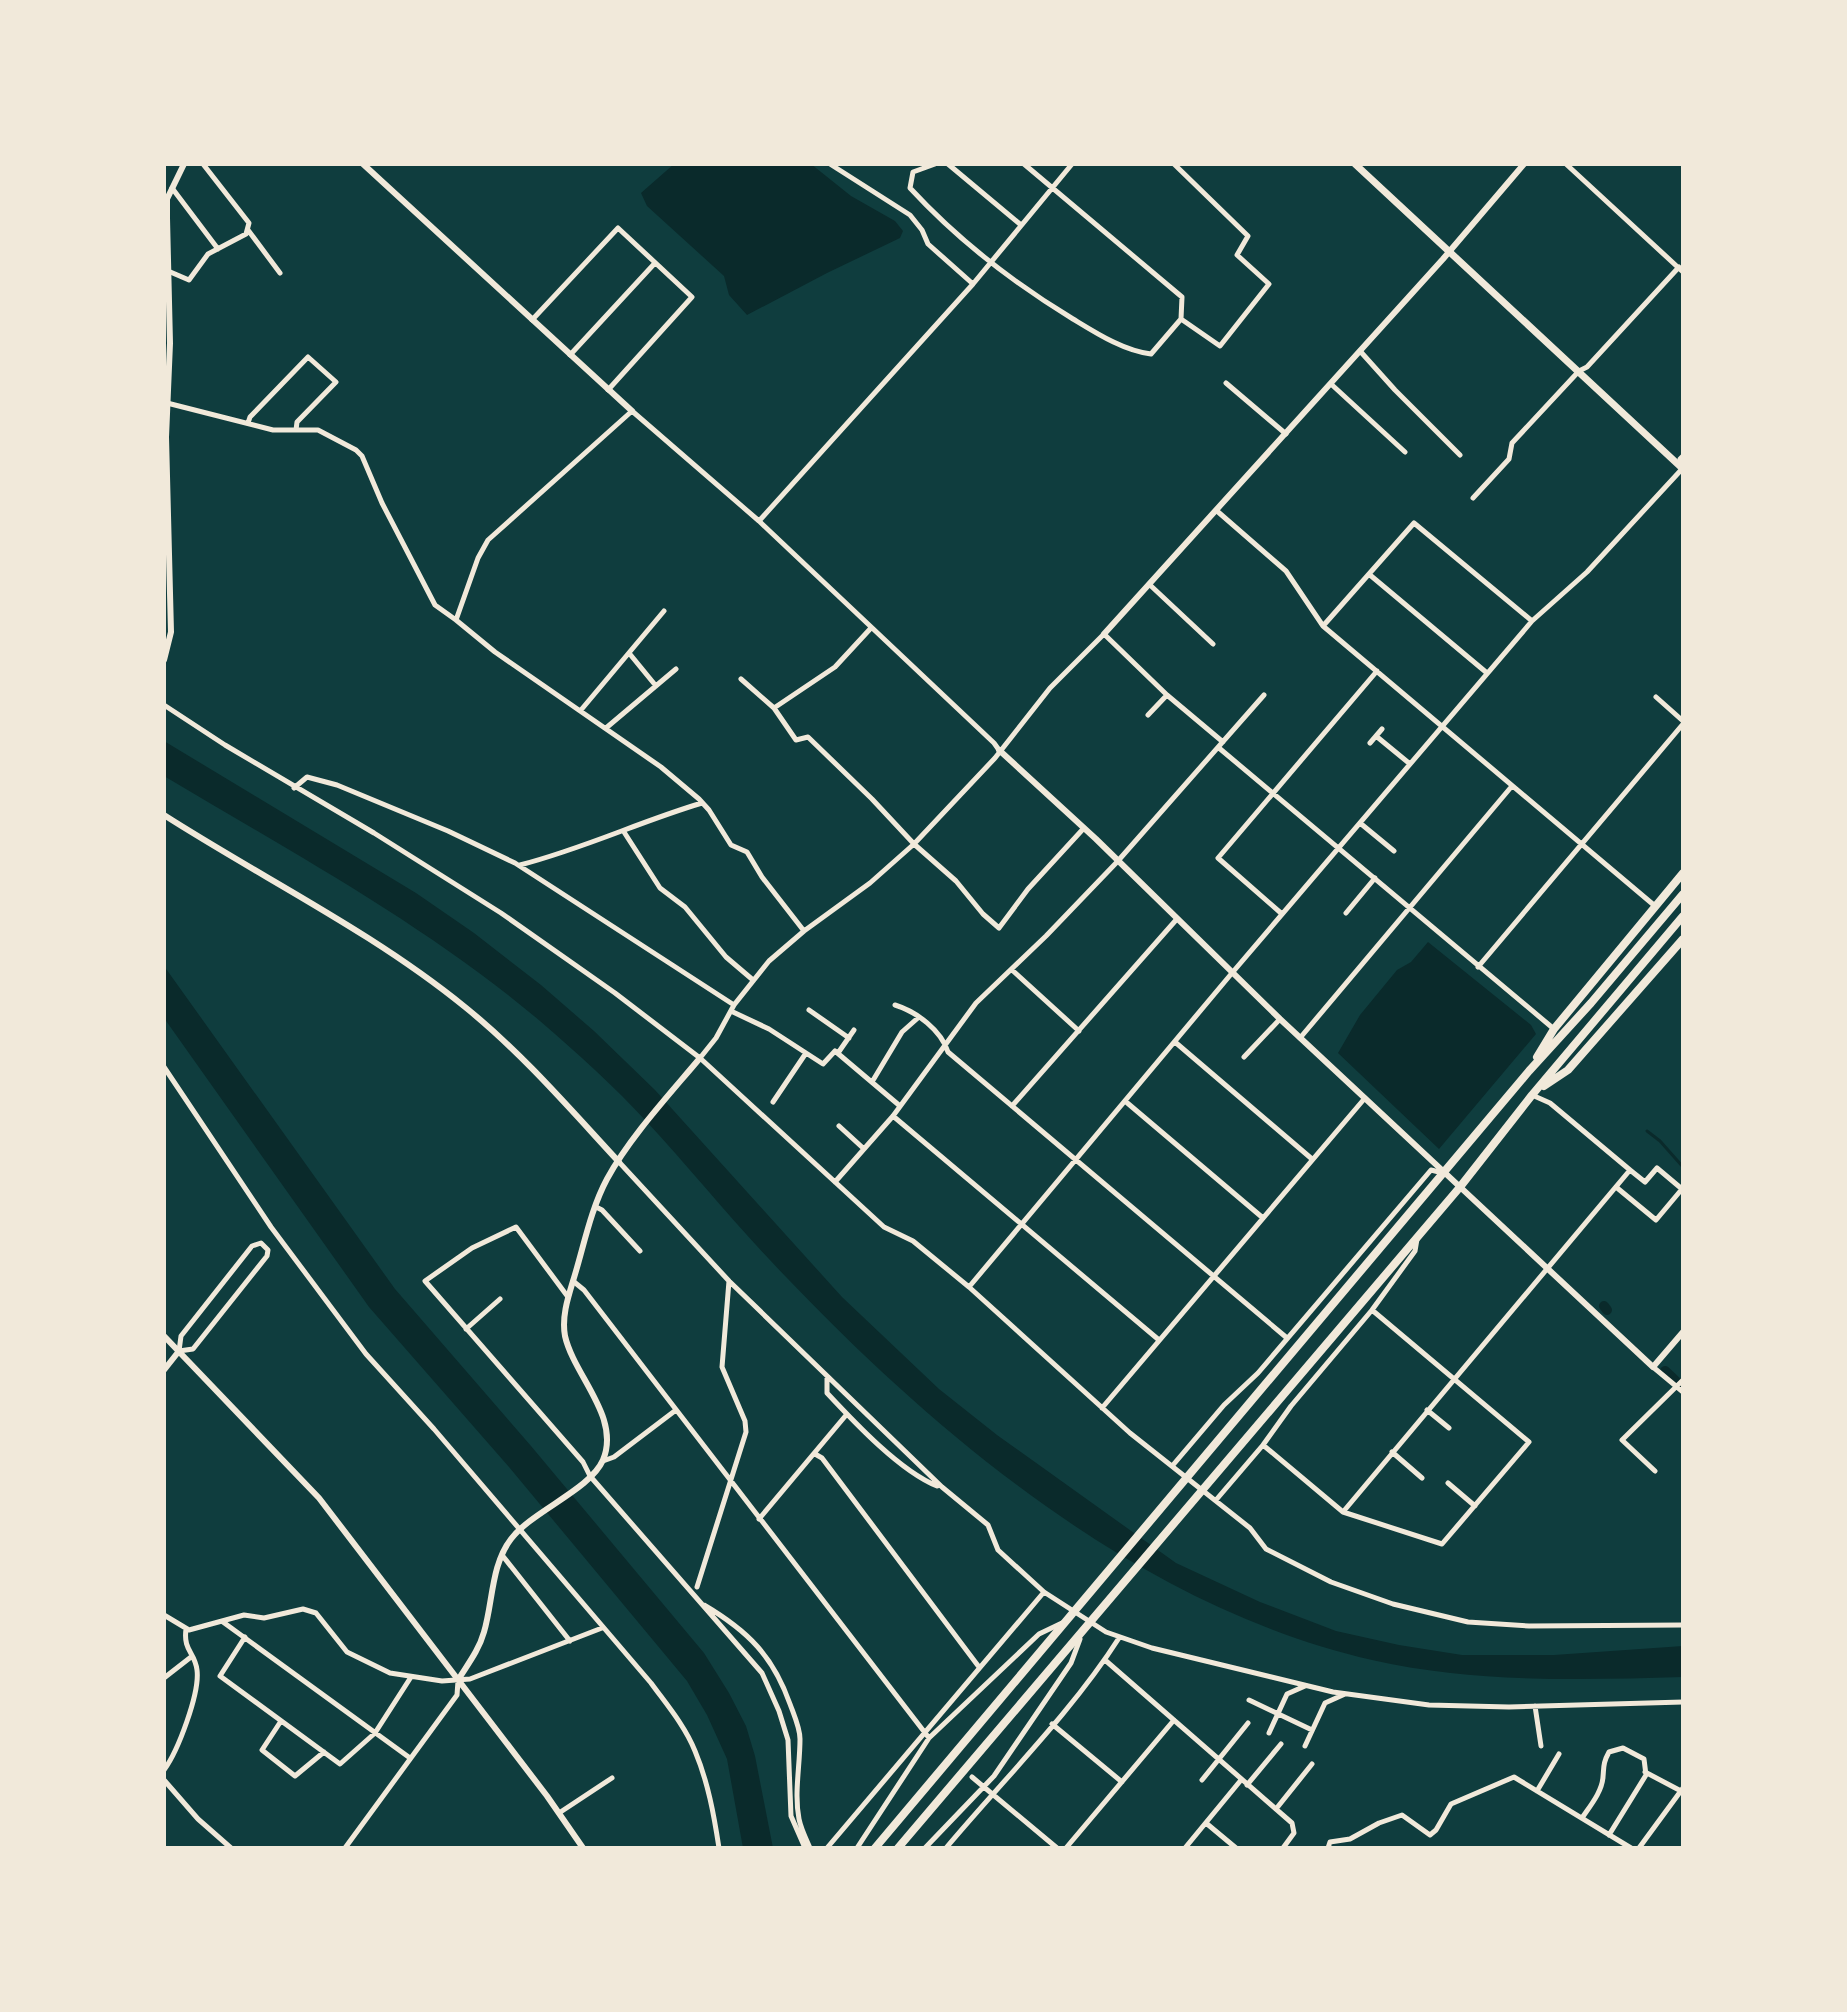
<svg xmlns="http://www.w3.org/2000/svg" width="1847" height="2012" viewBox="0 0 1847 2012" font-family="Inter,sans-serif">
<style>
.water{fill:#0a2a2b}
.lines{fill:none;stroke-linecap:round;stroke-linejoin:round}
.stream{stroke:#0a2a2b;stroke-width:3}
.canal{stroke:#0a2a2b;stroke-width:10}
.minor{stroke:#f1e9da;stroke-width:5}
.tertiary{stroke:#f1e9da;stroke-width:6}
.primary{stroke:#f1e9da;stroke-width:7}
.trunk{stroke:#f1e9da;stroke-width:8}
</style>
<rect width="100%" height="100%" fill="#0f3d3e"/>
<path class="water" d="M674,164H811L851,196L895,221L903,231L900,238L827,273L747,315L729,295L724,276L647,206L641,193Z
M164,741L416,893L474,933L541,985L594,1031L655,1090L842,1297L939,1389L997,1435L1176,1563L1260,1602L1336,1631L1399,1645L1462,1655H1554L1683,1646V1677C1580,1680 1473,1683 1372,1660C1145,1608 946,1444 788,1279C739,1229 695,1174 647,1122C614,1086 577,1053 540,1021C425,924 293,853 164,776Z
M1428,942L1531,1025L1536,1034L1439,1149L1338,1053L1360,1015L1397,970L1411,962Z
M164,966L395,1289L531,1446L704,1653L729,1693L746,1726L755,1756L773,1848H743L727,1759L707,1715L687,1681L509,1467L369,1307L164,1018Z"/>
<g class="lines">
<path class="stream" d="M1647,1131L1660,1141L1683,1167"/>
<path class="canal" d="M1604,1306L1607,1310
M1665,1371L1683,1388"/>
<path class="minor" d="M830,164L910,215L922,230L928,244L973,284
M935,164L913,172L910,188C958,240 1012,282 1073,319C1096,333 1124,351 1151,354L1181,319L1182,297L1024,164
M948,164L1021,225
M1174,164L1248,236L1237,255L1269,284L1220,346L1181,319
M1566,164L1683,272
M172,188L218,249
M248,230L280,273
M168,271L189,280L208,254L246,234L249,223L203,164
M532,320L618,228L692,297L608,390
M1360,351L1395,390L1460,455
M570,355L655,263
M1226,383L1286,434
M1331,384L1405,452
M167,403L273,430H318L356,450L362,456L382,503L435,605L456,620
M248,423L250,417L308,357L336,382L297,422L296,430
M1473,498L1509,459L1512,443L1579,371L1587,367L1679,267
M1217,511L1286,571L1323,626L1655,906
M759,521L973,284L1072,164
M1370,575L1487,673
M1150,585L1213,644
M1323,626L1414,523L1532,621
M629,653L656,686
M741,679L774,708L796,740L808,737L872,799L914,844L956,881L983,914L999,928L1028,889L1084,828
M1656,697L1683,721
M164,705L225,745L374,833L501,913L615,993L700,1058L884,1227L913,1241L969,1287L1130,1433L1250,1528L1266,1549L1331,1582L1393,1604L1468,1622L1529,1626L1683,1625
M774,708L835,667L871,628
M581,710L664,611
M1148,715L1167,695
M606,728L676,669
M1376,736L1410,764
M1370,743L1382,729
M1219,748L1554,1029
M294,788L307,777L337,785L448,831L515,863L734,1005
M1360,823L1394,851
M624,832L660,888L685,907L726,957L753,980
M520,865C583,849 641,821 702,803
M1346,913L1375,878
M1282,914L1218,858L1377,671
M804,931L762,877L747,852L731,845L709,810L699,799L661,767L495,652L456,620L478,558L488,540L632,411L759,521L994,743L999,750
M1478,967L1683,724
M1012,970L1079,1031
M895,1005C917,1012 941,1030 948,1052L1287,1338
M809,1010L849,1038
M733,1012L769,1029L823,1064L835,1051L900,1106
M1300,1038L1512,786
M1175,1042L1312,1159
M838,1053L854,1030
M1244,1057L1280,1019
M700,1058L716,1038L734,1005L769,961L804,931L870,883L914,844L995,758L1050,688L1104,634L1167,695L1223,742
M164,1067L271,1227L366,1354L434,1429L651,1683C667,1705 685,1726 695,1751C708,1782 714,1815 719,1848
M872,1082L902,1032L919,1017
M1125,1101L1263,1218
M773,1102L806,1053
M1012,1106L1176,920
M893,1116L1159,1340
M839,1126L863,1148
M619,1162L729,1281L942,1487L988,1525L998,1550L1044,1592L1106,1632L1152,1648L1333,1692L1429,1705L1509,1707L1683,1702
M835,1182L893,1116L976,1003L1046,936L1117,862L1264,695
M1616,1187L1656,1220L1682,1189L1657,1168L1645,1182L1630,1170
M596,1207L602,1210L640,1251
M261,1243L268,1250L267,1256L193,1349L179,1351L181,1336L252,1246Z
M573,1281L584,1290L929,1738
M969,1287L1232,973L1532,621L1587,572L1682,469L1680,459L1683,456
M568,1297L516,1227L472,1248L425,1281L583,1462L590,1476L762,1673L779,1711L788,1740L791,1816L805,1848
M466,1329L500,1299
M1653,1367L1683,1392
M827,1378V1393C855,1423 900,1471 937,1486
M1102,1408L1365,1098
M1427,1410L1449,1428
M1263,1445L1343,1512L1442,1544L1529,1442L1372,1310
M1392,1452L1422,1478
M815,1454L822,1458L979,1667
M603,1461L614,1457L676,1410
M1173,1465L1224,1405L1258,1373L1431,1170L1443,1173
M1655,1471L1622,1440L1683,1380
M1448,1483L1475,1506
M1216,1500L1263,1445L1291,1406L1372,1310L1415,1251L1417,1239
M1343,1512L1630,1170L1550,1103L1532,1095
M759,1519L847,1414
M502,1555L570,1641
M697,1587L746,1432L745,1421L722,1367L729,1281
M704,1605C748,1631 773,1656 790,1704C794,1715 800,1728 800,1739C800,1766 794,1793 799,1819C801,1829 806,1839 810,1848
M164,1615L189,1630L244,1615L264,1618L303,1609L316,1613L347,1652L390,1673L442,1681L470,1679L602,1628
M223,1622L410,1758
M245,1637L220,1676L340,1764L375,1733L411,1677
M1105,1660L1292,1823L1294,1833L1283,1848
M164,1678L191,1657
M1249,1700L1312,1730
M1535,1706L1541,1746
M281,1721L262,1750L295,1776L324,1752
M1052,1724L1122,1782
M1269,1733L1287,1694L1305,1686
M1305,1746L1325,1703L1345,1694
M164,1770C178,1751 200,1693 197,1670C195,1652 183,1651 186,1629
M1645,1772L1681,1791
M972,1777L1057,1848
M164,1780L198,1819L231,1848
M1202,1780L1248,1723
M1247,1785L1281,1744
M1537,1791L1559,1754
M1276,1809L1312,1764
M559,1813L612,1778
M1582,1818C1590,1806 1602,1792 1603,1777C1604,1766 1603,1763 1609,1752L1623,1748L1644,1759L1646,1775L1609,1835
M1206,1823L1236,1848
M345,1848L457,1695L458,1681
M827,1848L1044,1592
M857,1848L929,1738L1039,1634L1062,1623
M925,1848L994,1776L1071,1663L1080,1639
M946,1848C1003,1780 1071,1713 1119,1638
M1066,1848L1174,1720
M1185,1848L1241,1780
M1328,1848L1330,1842L1350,1839L1379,1823L1402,1815L1430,1835L1436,1830L1451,1804L1514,1777L1631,1848
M1639,1848L1683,1788"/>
<path class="tertiary" d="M363,164L632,411
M1104,634L1443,259L1524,164
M164,660L171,632L166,437L170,343L167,218V199L184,164
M999,750L1096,839L1280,1019L1653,1367L1683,1332
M164,815C264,879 373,932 465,1007C522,1053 570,1109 619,1162
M164,1336L319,1498L547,1796L583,1848
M164,1370L179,1351
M458,1680C468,1664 479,1650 484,1632C493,1602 491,1565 511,1539C532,1511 590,1490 603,1460C621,1417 574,1376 565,1336C561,1314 570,1292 576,1271C585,1240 592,1207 607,1179C630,1137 669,1095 700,1058"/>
<path class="primary" d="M1355,164L1683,469"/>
<path class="trunk" d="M1537,1057L1554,1029L1683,873
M1544,1086L1568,1070L1683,939
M875,1848L1529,1071L1591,1003L1683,894
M898,1848L1460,1187L1532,1095L1683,916"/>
</g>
<rect width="1847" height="2012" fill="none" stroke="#f1e9da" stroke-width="332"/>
</svg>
